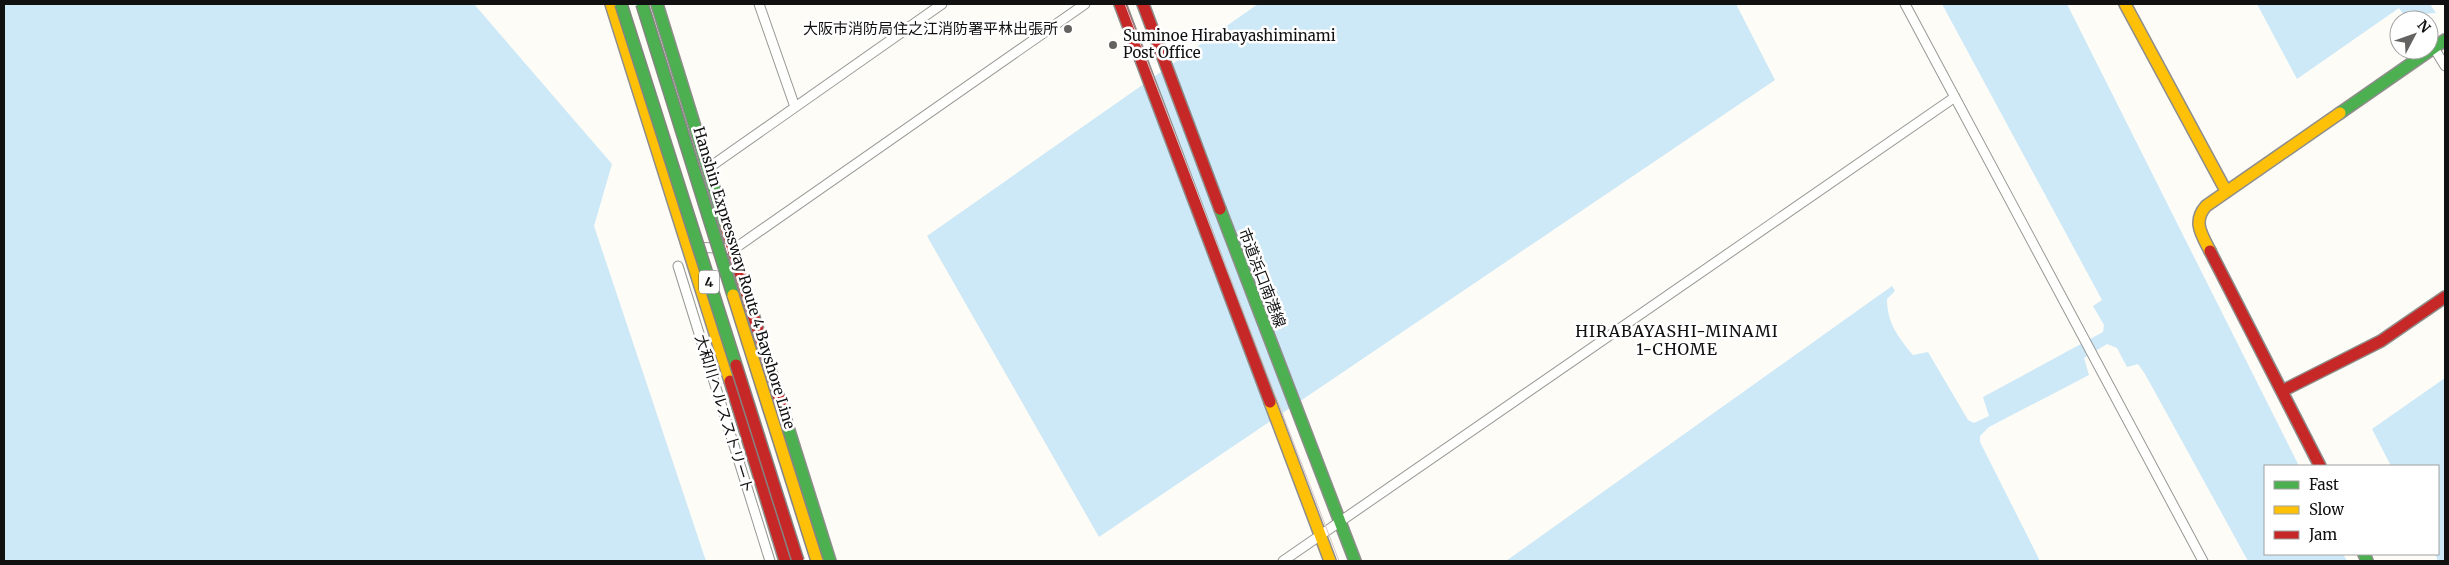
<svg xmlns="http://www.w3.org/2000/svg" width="2449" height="565" viewBox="0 0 2449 565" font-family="Merriweather,'Noto Sans JP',serif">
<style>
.water{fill:#cde8f7}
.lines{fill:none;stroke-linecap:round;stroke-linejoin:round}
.street-casing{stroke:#979795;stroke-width:11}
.fast-casing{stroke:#8e8d8b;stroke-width:14}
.slow-casing{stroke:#8e8d8b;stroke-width:14}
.jam-casing{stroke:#8e8d8b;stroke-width:14}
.street{stroke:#fffffe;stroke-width:9}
.fast{stroke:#4caf50;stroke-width:11}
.slow{stroke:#ffc107;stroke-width:11}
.jam{stroke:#c62828;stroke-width:11}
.tram{stroke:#d9c6c7;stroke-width:1}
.fast-bridge-casing{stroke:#858482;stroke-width:14;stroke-linecap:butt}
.slow-bridge-casing{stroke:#858482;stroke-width:14;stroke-linecap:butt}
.jam-bridge-casing{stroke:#858482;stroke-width:14;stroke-linecap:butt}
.fast-bridge{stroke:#4caf50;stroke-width:11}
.slow-bridge{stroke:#ffc107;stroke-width:11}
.jam-bridge{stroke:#c62828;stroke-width:11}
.poi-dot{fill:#646362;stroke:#fff;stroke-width:2}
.labels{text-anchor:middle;stroke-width:5;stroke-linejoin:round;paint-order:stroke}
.shield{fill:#fff;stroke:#585858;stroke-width:1}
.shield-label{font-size:14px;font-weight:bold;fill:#111}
.poi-label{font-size:15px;fill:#111;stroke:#fff;text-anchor:end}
.street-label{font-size:15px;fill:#111;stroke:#fff}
.neighbourhood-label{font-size:16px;letter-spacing:1px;fill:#111;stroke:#fff}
</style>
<rect width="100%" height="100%" fill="#fdfcf7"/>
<path class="water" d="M4,4H474L612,164L594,226L706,561H4Z
M1258,4H1736L1775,80L1099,537L927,236Z
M1942,4H2067L2299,466H2265V554H2343L2347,561H2248L2145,374L2138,364L2127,367L2117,348L2107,344L2084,358L2089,375L1989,427L1980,436V442L2040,561H1506L1892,286L1895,291L1887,299C1887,323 1898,337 1913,355L1928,352L1968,420L1974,423L1989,416L1983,397L2103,332L2104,325L2093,306L2102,300Z
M2257,4H2430L2436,13L2421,14L2407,20L2399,8L2297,79Z
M2445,378V561H2438L2435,554H2438V466H2391L2372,429Z"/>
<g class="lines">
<g class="street-casing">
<path id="street" d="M759,4L795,107
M1905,4L2203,561
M2434,48L2445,66
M707,169L942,4
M695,247L734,249L1085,4
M678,266L770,561
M1283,561L1955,97"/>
</g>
<g class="fast-casing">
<path id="fast" d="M657,4L726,227
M2340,113L2445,40
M1220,209L1355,561
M786,421L830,561
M2364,554L2367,561"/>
</g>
<g class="slow-casing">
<path id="slow" d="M611,4L730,381
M2125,4L2226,191
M2210,251C2202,235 2192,222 2206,206L2340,113
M1270,402L1330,561"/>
</g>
<g class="jam-casing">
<path id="jam" d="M1120,4L1270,402
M1143,4L1220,209
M726,227L786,421
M2210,251L2320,466
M730,381L785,561
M2282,391L2381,341L2445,297"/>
</g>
<use href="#street" class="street"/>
<use href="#fast" class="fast"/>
<use href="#slow" class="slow"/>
<use href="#jam" class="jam"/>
<path class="tram" d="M1125,4L1339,561"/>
<g class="fast-bridge-casing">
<path id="fast-bridge" d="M621,4L736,365
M642,4L733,295"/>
</g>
<g class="slow-bridge-casing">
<path id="slow-bridge" d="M733,295L817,561"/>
</g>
<g class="jam-bridge-casing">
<path id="jam-bridge" d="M736,365L798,561"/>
</g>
<use href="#fast-bridge" class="fast-bridge"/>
<use href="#slow-bridge" class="slow-bridge"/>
<use href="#jam-bridge" class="jam-bridge"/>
</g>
<g class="poi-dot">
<circle cx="1068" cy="29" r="5"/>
<circle cx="1113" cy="45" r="5"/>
</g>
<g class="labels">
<rect class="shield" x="699" y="270.5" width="20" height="23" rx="4"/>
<g class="shield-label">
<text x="709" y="287">4</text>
</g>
<g class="poi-label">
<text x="1058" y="34">大阪市消防局住之江消防署平林出張所</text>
<text x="1123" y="41" text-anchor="start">Suminoe Hirabayashiminami<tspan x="1123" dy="17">Post Office</tspan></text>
</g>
<g class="street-label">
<text transform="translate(744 278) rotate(73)" y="5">Hanshin Expressway Route 4 Bayshore Line</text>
<text transform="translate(1262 278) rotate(69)" y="5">市道浜口南港線</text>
<text transform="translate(724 414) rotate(73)" y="5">大和川ヘルスストリート</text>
</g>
<g class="neighbourhood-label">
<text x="1677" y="337">HIRABAYASHI-MINAMI<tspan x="1677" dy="18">1-CHOME</tspan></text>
</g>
</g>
<rect width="2449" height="565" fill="none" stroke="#111111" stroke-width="10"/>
<rect x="2264" y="465" width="175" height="90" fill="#ffffff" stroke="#a0a0a0"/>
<rect x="2274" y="481" width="25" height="8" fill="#4caf50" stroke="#a0a0a0"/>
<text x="2309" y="490" font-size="15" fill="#111111">Fast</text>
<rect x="2274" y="506" width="25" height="8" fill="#ffc107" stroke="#a0a0a0"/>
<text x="2309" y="515" font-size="15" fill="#111111">Slow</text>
<rect x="2274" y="531" width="25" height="8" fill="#c62828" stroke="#a0a0a0"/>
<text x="2309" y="540" font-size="15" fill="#111111">Jam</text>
<g transform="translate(2414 35) rotate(49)"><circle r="24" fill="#ffffff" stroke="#a0a0a0"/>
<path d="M0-4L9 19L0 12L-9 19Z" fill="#646362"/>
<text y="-8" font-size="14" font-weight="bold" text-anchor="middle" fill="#111111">N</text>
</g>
</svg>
